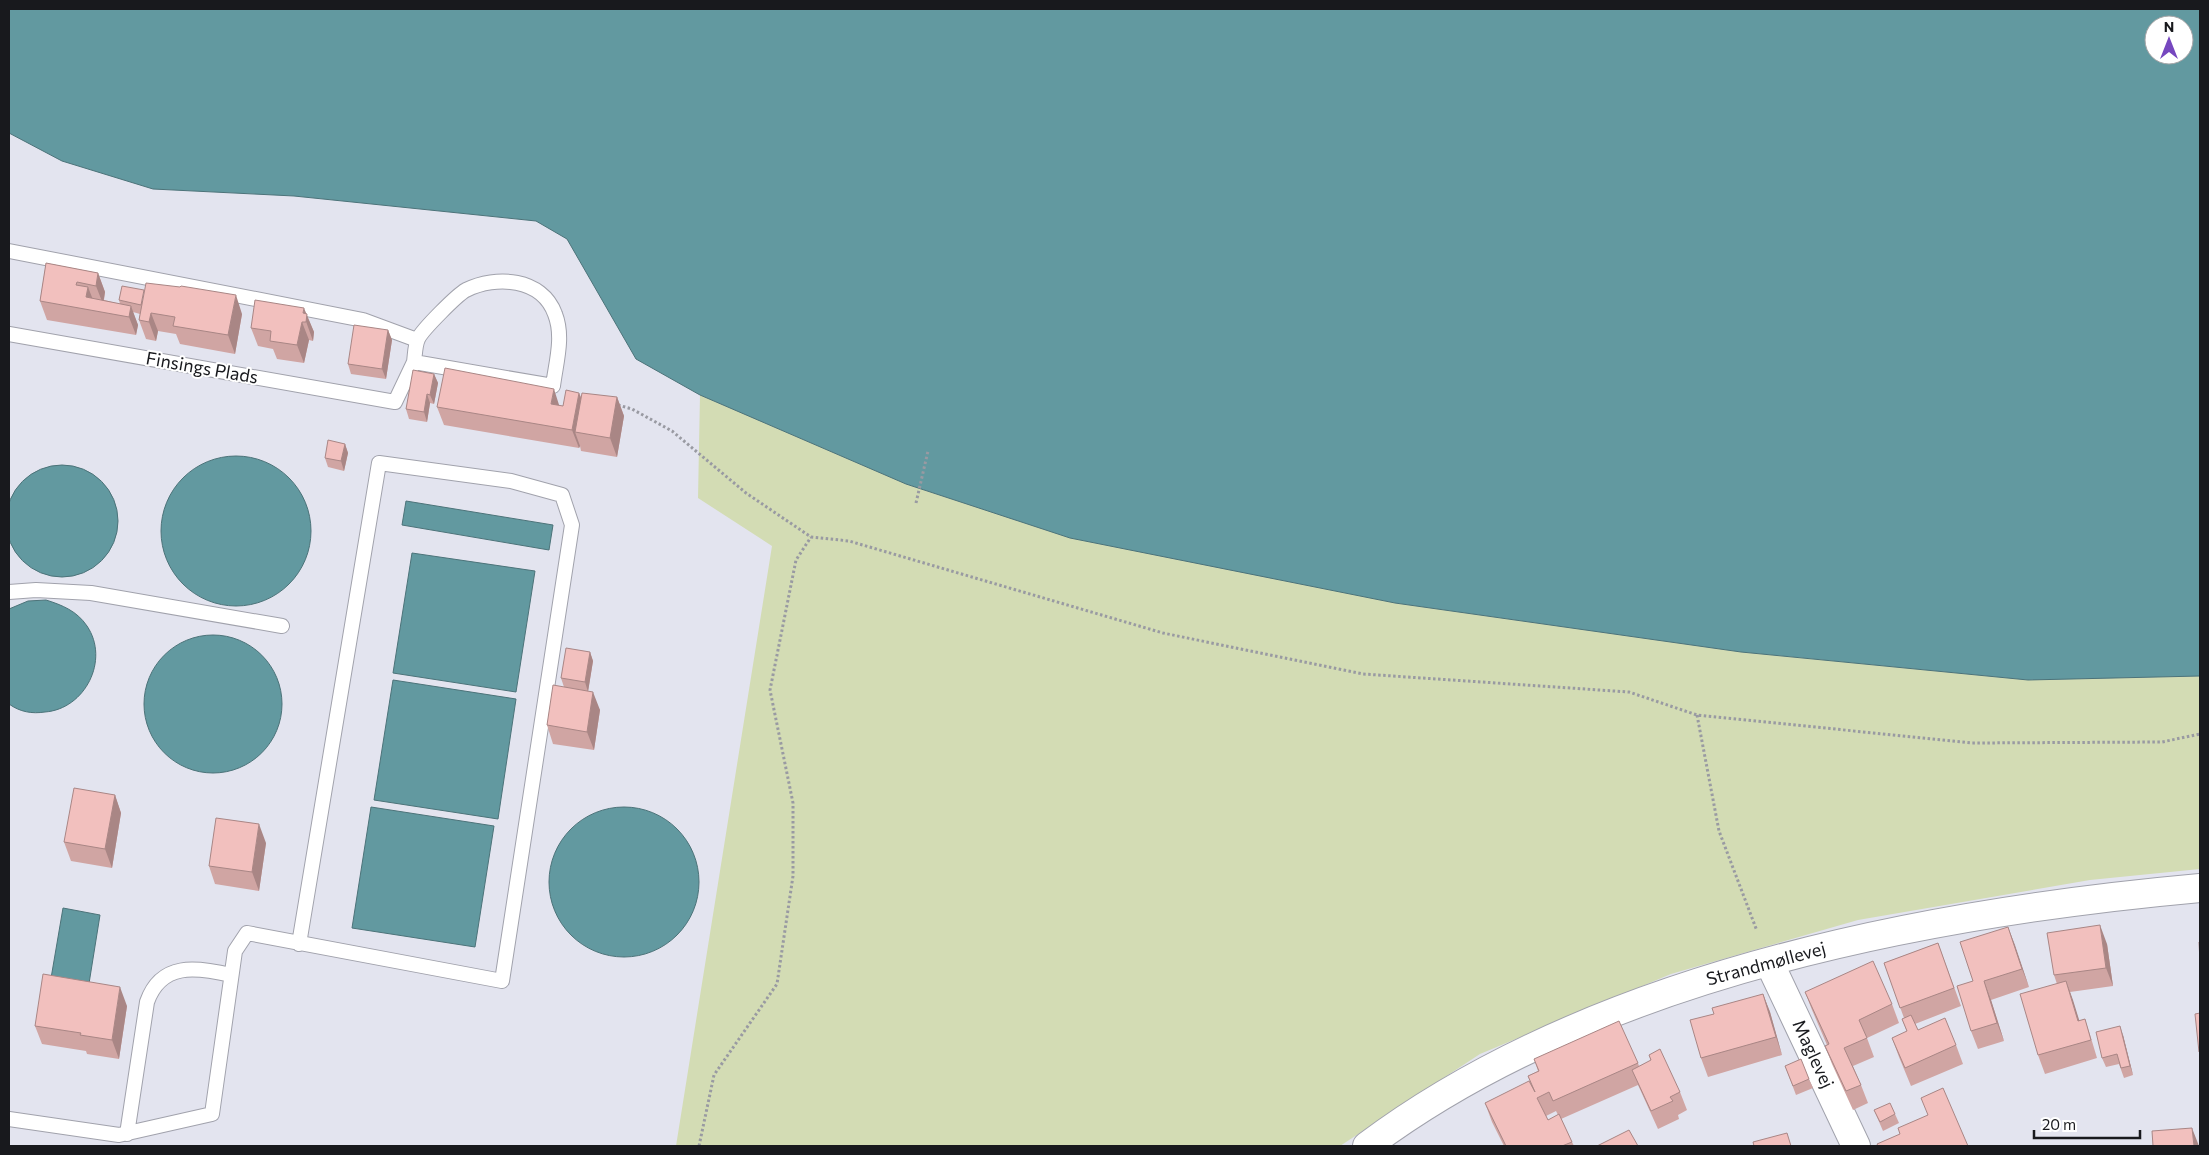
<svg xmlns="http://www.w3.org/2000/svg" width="2209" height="1155" viewBox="0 0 2209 1155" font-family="Commissioner,sans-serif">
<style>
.green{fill:#d3dcb4}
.water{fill:#6299a0;stroke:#4c7379;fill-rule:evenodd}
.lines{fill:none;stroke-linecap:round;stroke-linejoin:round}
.lane-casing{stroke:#a1a2ac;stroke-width:16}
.street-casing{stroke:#a1a2ac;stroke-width:30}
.path{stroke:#999aa2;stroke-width:3;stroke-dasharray:2.5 2.5;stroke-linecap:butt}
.lane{stroke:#fff;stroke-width:14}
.street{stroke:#fff;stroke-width:28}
.wall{fill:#d0a5a3;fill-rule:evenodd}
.shaded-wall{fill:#a98685}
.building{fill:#f2c0be;stroke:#a98685}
.labels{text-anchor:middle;stroke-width:4;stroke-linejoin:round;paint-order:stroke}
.street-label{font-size:18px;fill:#18191d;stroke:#fff}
</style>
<rect width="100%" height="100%" fill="#e3e4ef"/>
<path class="green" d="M700,395L906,484L1070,538L1395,603L1741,652L2028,680L2200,676V869L2090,880L1858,920L1671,974L1480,1054L1340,1146H676L772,546L698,498Z"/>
<path class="water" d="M9,9H2200V676L2028,680L1741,652L1395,603L1070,538L906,484L700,395L636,359L567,239L536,221L294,196L153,189L62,161L9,133ZM2154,25H2184V55H2154Z
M161 531a75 75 0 1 1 150 0a75 75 0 1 1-150 0Z
M6 521a56 56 0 1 1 112 0a56 56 0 1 1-112 0Z
M406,501L553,525L549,550L402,525Z
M412,553L535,571L516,692L393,673Z
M46,600C62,605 77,611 87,626C110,660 85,709 45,712C32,714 20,712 9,704V609L28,601Z
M144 704a69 69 0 1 1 138 0a69 69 0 1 1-138 0Z
M393,680L516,699L498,819L374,800Z
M371,807L494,826L475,947L352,928Z
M549 882a75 75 0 1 1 150 0a75 75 0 1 1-150 0Z
M63,908L100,915L87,996L49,990Z"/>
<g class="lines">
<g class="lane-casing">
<path id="lane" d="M9,251L363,320L417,340
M9,334L395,402L414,362L553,386C556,362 564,337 555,314C542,278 496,275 466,290C457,295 422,330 418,339C415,345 415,355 414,362
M9,592L36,590L91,593L282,626
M9,1119L119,1135L212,1114L235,951L247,933L502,981L572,525L562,495L511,481L379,463L299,944
M127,1134L147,1002C161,962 196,967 231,975"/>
</g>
<g class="street-casing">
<path id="street" d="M1769,962L1856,1146
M1367,1146C1594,976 1923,913 2200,888"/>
</g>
<path class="path" d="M618,405L632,409L672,431L746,493L811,537L849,541L1163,633L1363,674L1629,692L1697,715L1972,743L2162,742L2200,734
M916,503L928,451
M1697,715L1719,831L1757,931
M699,1146L714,1075L777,984L793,876V803L770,690L796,560L811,537"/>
<use href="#lane" class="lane"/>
<use href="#street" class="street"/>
</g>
<path class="wall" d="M46,263L98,273L105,292L104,300L120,304L119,300L242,314L235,354L180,344L176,334L158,331L156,341L146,339L139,320L140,314L133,312L138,325L136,335L47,320L40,301Z
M306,314L314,332L313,341L309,340L304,363L277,359L273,349L258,346L251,328Z
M388,330L392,340L386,379L351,374L348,364Z
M434,374L438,383L434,404L430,403L427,422L409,419L406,409Z
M579,393L581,397H617L624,416L617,457L581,451L580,446L579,448L444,425L437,407L560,406H563Z
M345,444L348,453L344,471L328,467L325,458Z
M590,652L593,661L588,691L600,710L594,750L553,744L547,725L564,687L561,678Z
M115,795L121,813L112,868L71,861L64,842Z
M266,843L259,891L215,884L209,866Z
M2008,927L2029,987L1991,1000L2004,1041L1978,1049L1971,1031L1973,981Z
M1938,943L1961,1006L1915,1024L1918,1030L1956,1045L1963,1064L1911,1086L1899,1057L1892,1038L1907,1032L1902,1019L1904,1018L1884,963Z
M2107,944L2113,986L2070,992L2079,1021L2085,1019L2091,1038L2097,1058L2045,1074L2038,1055L2057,984L2054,975Z
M1805,992L1892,1004L1899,1023L1867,1038L1874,1057L1853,1066L1861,1085L1868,1103L1853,1110L1832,1064L1825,1046L1827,1045L1812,1010Z
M1763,994L1770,1012L1782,1055L1708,1077L1701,1058L1714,1014Z
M127,1006L119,1059L87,1054L86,1051L42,1044L35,1026Z
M2123,1035L2133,1075L2124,1078L2119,1064L2106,1067L2102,1058Z
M1649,1055L1680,1092L1687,1110L1678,1115L1679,1119L1658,1129L1638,1085L1561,1119L1574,1146H1504L1492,1122L1485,1103L1531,1085L1528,1076L1538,1071L1534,1059L1638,1063L1639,1066L1651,1061ZM1556,1111L1558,1115L1548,1120L1546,1116Z
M1785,1066L1809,1079L1813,1088L1796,1095Z
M1874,1110L1895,1114L1899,1123L1883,1131Z"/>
<path class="shaded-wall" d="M98,273L105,292L103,304L96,286Z
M88,287L95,305L86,297Z
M236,295L242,314L235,354L228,335Z
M131,306L138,325L136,335L129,317Z
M304,308L314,332L313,341L303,313Z
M151,313L158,331L156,341L149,322Z
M302,322L309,340L304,363L297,345Z
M388,330L392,340L386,379L382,369Z
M434,374L438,383L434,404L430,395Z
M554,389L560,408L551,404Z
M579,393L586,411L575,432L580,446L579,448L572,430Z
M427,394L430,403L427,422L424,412Z
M617,397L624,416L617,457L610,438Z
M345,444L348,453L344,471L341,461Z
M590,652L593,661L588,692L585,682Z
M593,692L600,710L594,750L587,732Z
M115,795L121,813L112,868L105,849Z
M259,824L266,843L259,891L252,872Z
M2100,925L2107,944L2113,986L2106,968Z
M2008,927L2015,945L2029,987L2022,969Z
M1984,981L1991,1000L2004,1041L1997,1023Z
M2066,981L2073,1000L2085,1039L2078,1021Z
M120,987L127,1006L119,1059L112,1040Z
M1763,994L1770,1012L1782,1055L1776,1037Z
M2120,1026L2123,1035L2133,1075L2130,1066Z
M2192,1128L2199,1146H2194Z"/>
<path class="building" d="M46,263L98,273L96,286L77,282L76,285L88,287L86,297L131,306L129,317L40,301Z
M146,283L180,287L181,286L236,295L228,335L173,326L175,317L151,313L149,322L139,320Z
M122,286L144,290L141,305L119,300Z
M255,300L304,308L303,313L307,314L306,322H302L297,345L270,341L271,331L251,328Z
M354,325L388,330L382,369L348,364Z
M445,368L554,389L551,404L563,406L566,390L579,393L572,430L437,407Z
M413,370L434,374L430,395L427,394L424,412L406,409Z
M582,393L617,397L610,438L575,432Z
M328,440L345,444L341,461L325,458Z
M566,648L590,652L585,682L561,678Z
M553,685L593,692L587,732L547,725Z
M74,788L115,795L105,849L64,842Z
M216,818L259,824L252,872L209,866Z
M2100,925L2106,968L2054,975L2047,933Z
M2008,927L2022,969L1984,981L1997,1023L1971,1031L1957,986L1973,981L1960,942Z
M2199,942H2200V962Z
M1938,943L1954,988L1900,1008L1884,963Z
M1873,961L1892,1004L1859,1020L1867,1038L1844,1048L1861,1085L1846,1091L1825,1046L1829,1044L1805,992Z
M43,974L120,987L112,1040L80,1035L81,1033L35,1026Z
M2066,981L2078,1021L2085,1019L2091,1040L2038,1055L2020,994Z
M1763,994L1776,1037L1701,1058L1690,1020L1714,1014L1712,1008Z
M2200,1013V1052H2199L2195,1014Z
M1911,1015L1918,1030L1945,1018L1956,1045L1905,1068L1892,1038L1907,1031L1902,1019Z
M1619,1021L1638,1063L1553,1101L1549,1092L1537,1098L1548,1120L1559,1114L1572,1142L1562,1146H1506L1485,1103L1529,1081L1535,1092L1528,1076L1539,1071L1534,1059Z
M2120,1026L2130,1066L2121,1068L2117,1054L2102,1058L2096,1032Z
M1660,1049L1680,1092L1670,1097L1673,1101L1651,1111L1632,1070L1651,1060L1649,1055Z
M1801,1059L1809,1079L1793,1086L1785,1066Z
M1943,1088L1968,1146H1878L1877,1144L1900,1134L1898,1128L1928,1115L1921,1098Z
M1890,1103L1895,1114L1880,1122L1874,1110Z
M2192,1128L2194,1146H2153L2152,1131Z
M1629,1130L1638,1146H1597Z
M1787,1133L1791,1146H1754L1753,1142Z"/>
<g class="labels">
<g class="street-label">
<text transform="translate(202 368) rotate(10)" y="6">Finsings Plads</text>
<text transform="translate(1766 964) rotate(-15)" y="6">Strandmøllevej</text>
<text transform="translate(1813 1054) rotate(65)" y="6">Maglevej</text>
</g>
</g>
<rect width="2209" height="1155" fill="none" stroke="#18191d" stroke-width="20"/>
<g transform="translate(2169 40)"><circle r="24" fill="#ffffff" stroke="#a3a3a5"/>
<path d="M0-4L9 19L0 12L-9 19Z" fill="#7647bf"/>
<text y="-8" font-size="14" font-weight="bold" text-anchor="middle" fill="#18191d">N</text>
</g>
<path d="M2034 1130v8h106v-8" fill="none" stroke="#18191d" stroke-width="2.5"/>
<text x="2042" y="1130" font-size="15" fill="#18191d" stroke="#ffffff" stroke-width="4" paint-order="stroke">20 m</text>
</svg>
